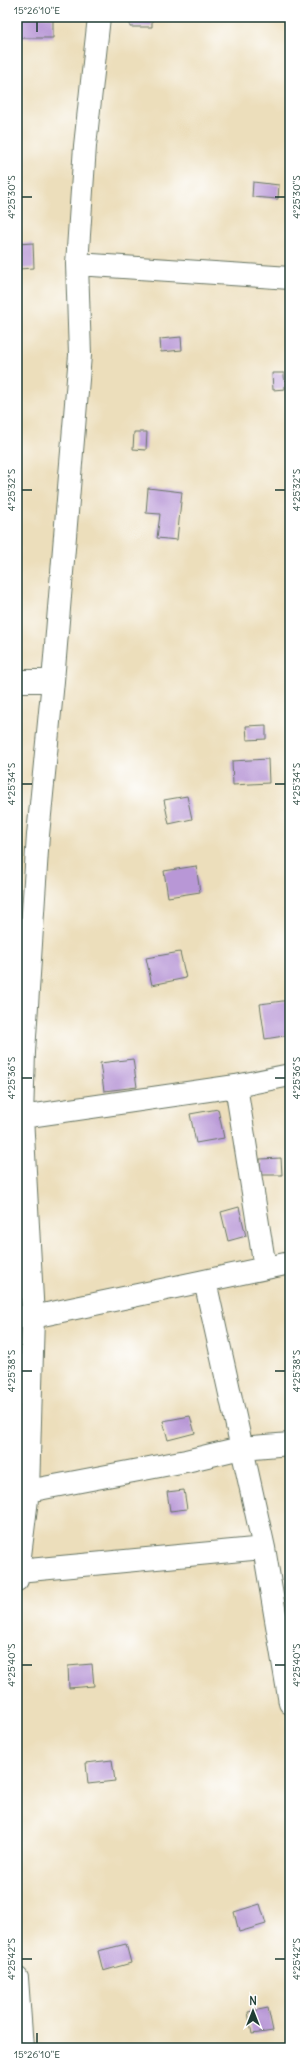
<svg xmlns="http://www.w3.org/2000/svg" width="307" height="2065" viewBox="0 0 307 2065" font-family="Delius,sans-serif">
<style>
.building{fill:#b897d6}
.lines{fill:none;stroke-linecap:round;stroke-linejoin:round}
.minor-casing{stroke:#677563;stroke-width:24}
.minor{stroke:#fff;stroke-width:22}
.ticks{fill:none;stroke:#1f3d34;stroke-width:1.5}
.neatline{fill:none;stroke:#1f3d34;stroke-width:1.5}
.ticks-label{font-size:10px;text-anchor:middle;fill:#1f3d34}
</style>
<rect width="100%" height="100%" fill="#fff"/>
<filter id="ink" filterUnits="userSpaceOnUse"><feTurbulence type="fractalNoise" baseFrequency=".025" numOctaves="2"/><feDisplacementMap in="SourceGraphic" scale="8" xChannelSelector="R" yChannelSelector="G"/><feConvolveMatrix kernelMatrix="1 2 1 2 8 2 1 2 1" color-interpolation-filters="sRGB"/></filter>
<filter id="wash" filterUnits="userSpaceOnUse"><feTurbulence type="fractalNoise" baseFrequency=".012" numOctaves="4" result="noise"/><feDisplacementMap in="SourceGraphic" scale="16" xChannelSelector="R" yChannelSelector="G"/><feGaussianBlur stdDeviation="0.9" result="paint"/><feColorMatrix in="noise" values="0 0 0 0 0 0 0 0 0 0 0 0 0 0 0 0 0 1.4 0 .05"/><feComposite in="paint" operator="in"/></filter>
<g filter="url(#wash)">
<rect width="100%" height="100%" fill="#ecdebb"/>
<g id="blocks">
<path class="building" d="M19,17H53V38H19Z
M130,17H152V27H130Z
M253,182L279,185L278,199L252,197Z
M33,243L34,268L18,269L17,244Z
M181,337L182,350L161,352L160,339Z
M272,373H284L285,389L273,390Z
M134,432H147L146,450L133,449Z
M148,488L182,492L177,540L157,538L160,514L146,513Z
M266,725V739L247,740L246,726Z
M268,759L269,783L233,785L232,761Z
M187,796L192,819L169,824L164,800Z
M196,866L200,892L168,897L164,871Z
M180,952L186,978L152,985L146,958Z
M290,1000V1035L265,1039L260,1004Z
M133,1059L137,1087L104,1091L100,1063Z
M218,1109L224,1138L196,1143L190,1114Z
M281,1158L282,1175H260V1159Z
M239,1207L246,1236L228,1241L221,1212Z
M190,1416L195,1433L168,1440L163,1421Z
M184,1490L187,1509L170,1511L167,1492Z
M92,1664L94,1686L69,1688L68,1666Z
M112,1760L115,1781L88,1784L86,1763Z
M260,1904L266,1924L239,1932L234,1912Z
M126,1944L131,1963L103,1971L98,1951Z
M268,2008L273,2031L252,2034L248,2012Z"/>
</g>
</g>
<g filter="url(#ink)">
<use href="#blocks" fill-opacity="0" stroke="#677563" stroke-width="1"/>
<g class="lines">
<g class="minor-casing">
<path id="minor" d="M77,264L290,278
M17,681H53
M236,1086L265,1268
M22,1117L236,1086L290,1075
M205,1281L264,1548L290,1703
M17,1317H33L290,1263
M28,1491L186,1461L241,1448L290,1444
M18,1571L264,1548
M17,1580L28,1491L33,1317L22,1117L24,1052L38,835L53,681L80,355L77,264L85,146L99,17
M17,1978L22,2048"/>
</g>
<use href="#minor" class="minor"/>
</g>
</g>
<path class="ticks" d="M37,22V32M22,197H32M275,197H285M22,490H32M275,490H285M22,784H32M275,784H285M22,1078H32M275,1078H285M22,1371H32M275,1371H285M22,1665H32M275,1665H285M22,1959H32M275,1959H285M37,2033V2043"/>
<rect width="307" height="2065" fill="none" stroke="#fff" stroke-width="44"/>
<g transform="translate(253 2011)" stroke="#ffffff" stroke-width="3" paint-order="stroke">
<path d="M0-3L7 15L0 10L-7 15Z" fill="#1f3d34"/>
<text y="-6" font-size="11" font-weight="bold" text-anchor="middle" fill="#1f3d34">N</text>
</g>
<rect x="22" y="22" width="263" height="2021" class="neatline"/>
<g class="ticks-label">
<text x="37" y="14">15°26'10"E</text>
<text transform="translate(11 197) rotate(-90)" y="4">4°25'30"S</text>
<text transform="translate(296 197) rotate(-90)" y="4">4°25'30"S</text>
<text transform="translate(11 490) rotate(-90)" y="4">4°25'32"S</text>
<text transform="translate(296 490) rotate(-90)" y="4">4°25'32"S</text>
<text transform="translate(11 784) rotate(-90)" y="4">4°25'34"S</text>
<text transform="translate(296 784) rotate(-90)" y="4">4°25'34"S</text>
<text transform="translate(11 1078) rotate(-90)" y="4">4°25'36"S</text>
<text transform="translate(296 1078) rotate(-90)" y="4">4°25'36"S</text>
<text transform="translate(11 1371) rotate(-90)" y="4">4°25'38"S</text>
<text transform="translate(296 1371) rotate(-90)" y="4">4°25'38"S</text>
<text transform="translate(11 1665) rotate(-90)" y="4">4°25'40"S</text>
<text transform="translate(296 1665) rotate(-90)" y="4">4°25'40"S</text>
<text transform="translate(11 1959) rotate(-90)" y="4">4°25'42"S</text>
<text transform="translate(296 1959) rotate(-90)" y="4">4°25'42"S</text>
<text x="37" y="2058">15°26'10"E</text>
</g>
</svg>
